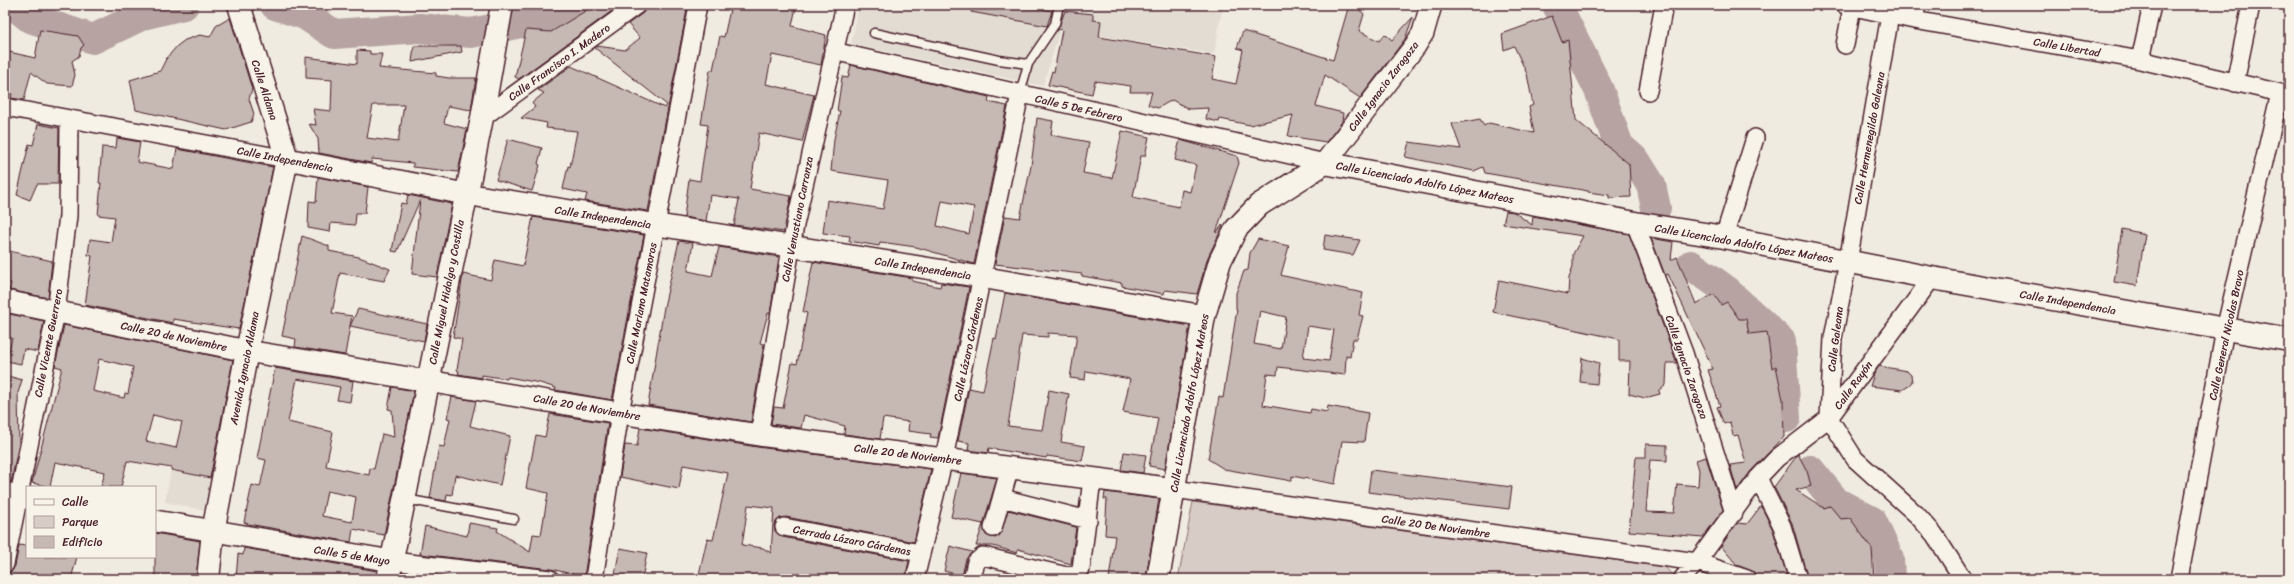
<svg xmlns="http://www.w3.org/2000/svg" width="2294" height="584" viewBox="0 0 2294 584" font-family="Sriracha,sans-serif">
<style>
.built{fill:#e3dcd2}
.green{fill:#d8cdc6;stroke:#917678}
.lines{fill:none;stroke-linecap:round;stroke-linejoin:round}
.river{stroke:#b7a4a2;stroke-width:30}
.building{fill:#c6b8b3;stroke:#4a1f2b;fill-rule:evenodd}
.service-casing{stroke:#4a1f2b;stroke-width:11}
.minor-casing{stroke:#4a1f2b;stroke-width:20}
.tertiary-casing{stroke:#4a1f2b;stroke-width:24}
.secondary-casing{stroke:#4a1f2b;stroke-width:25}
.service{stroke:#f7f3e8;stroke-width:8}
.minor{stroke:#f7f3e8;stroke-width:17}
.tertiary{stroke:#f7f3e8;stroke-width:21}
.secondary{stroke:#f7f3e8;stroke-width:22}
.labels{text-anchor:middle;stroke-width:3;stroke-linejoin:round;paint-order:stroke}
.street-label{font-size:11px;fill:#4a1f2b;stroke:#f7f3e8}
</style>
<rect width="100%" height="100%" fill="#f0ebe0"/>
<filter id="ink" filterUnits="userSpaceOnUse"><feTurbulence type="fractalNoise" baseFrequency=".025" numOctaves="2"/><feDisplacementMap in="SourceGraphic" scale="8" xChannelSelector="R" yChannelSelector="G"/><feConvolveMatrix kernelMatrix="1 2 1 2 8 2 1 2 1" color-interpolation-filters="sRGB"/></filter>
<g filter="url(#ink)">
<path class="built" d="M859,5H1223L1214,54L1060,30L1043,86L851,44Z
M171,470L220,480L213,512L165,502Z"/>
<path class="green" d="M1193,502L1665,567L1675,578L1178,579Z"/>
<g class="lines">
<path class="river" d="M14,5L30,18L93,39L143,15L184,5
M275,5L305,15L334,34L420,28L471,33L551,17L573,5
M1557,5L1599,90L1619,146L1636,161L1651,185L1656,208
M1691,265L1722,287L1781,341L1786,418
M1810,470L1836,502L1872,521L1889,558L1890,579"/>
</g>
<path class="building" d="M595,5H620L519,79L515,77L526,30L551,32Z
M647,5H688L648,211L585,201L587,194L563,189L568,166L570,167L577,131L546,128L547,123L521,118L535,107L532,103L544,93L538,90L571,66L665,108L667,105L595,48L597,46L625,50L640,38L628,24L643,13Z
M731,5H782L796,7L792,26L826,35L821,65L772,55L766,84L814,95L802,142L759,133L750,189L791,196L784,232L734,225L739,199L710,195L706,221L684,217L689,179L700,181L708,125L701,124L710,70H713L720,36L724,37Z
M972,5H1021L1052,11L1047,26L971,12Z
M1349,5H1354L1364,14L1359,31L1379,41L1385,34L1392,40L1413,17L1405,39L1360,98L1325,75L1316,106L1343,113L1342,122L1326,142L1288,136L1293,115L1250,125L1220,119L1219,122L1206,119L1208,108L1189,109L1172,100L1158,108L1148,105L1152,92H1130L1131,86L1095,81L1092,94L1048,85L1052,71L1054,72L1062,30L1058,29L1065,11L1093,14V20L1101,21L1099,37L1216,57L1212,79L1236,84L1243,50L1237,48L1243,31L1333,60Z
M1552,16L1562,42L1568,40L1576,120L1629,164L1631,197L1609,198V195L1588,192V191L1485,173L1483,167L1474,171L1405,157L1409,142L1461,149L1452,124L1480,119L1484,126L1489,123L1534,133L1529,107L1533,105L1527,74L1514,46L1504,50L1502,34Z
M230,18L252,89L249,99L254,114L251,122L226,130L136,110L130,80L160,71L166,59L177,46L185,40L200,35L210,37L216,26Z
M40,30L78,36L84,45L81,48L79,56L72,61L75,75L72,86L47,84L31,72L24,100L11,98L12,94L5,92V51L35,58Z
M414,46H461L462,52L412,62Z
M357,50L370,51V54H382L379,68L436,73V76L449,78H476L471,110L448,106L444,123L467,129L458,172L413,167V163L372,159L371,163L319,153L318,139L309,124L316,125L313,109L331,111L332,80L306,78V57L357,64ZM373,105H404L398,142L367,138Z
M851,65L989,97L988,102L1007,106L974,264L916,247L880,242L879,246L849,241L850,236L823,233L827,200L883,209L888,180L831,171L834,139L840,111H837L842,77L848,78ZM942,201L974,207L969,234L937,226Z
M1037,118L1053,121L1051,135L1089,142L1083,173L1112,178L1122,131L1149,137L1145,156H1141L1133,197L1179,207L1182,190L1190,192L1196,165L1175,160L1180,140L1237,156L1239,163L1216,233L1223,224L1222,228L1208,257L1197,294L1165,290L1164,294L1122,286V283L1082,276V274L995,264L1005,216L1020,218L1031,166Z
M38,124L59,128L58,184H37L30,200L17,195L29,144L33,145Z
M117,138L140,142L137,162L173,169L177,149L273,167L239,329L173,319V323L85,305L92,256L88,255L90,239L111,242L115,217L98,215L101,183H99L102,147L116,148Z
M508,139L542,148L538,164L540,165L532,191L496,180Z
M318,177L368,187L365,213H356L355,225L331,223L330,232L308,228L309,201L316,202Z
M408,195L452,204L437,277L412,274L420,200L397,252L392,251L401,203L406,204Z
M1506,211L1514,212L1532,225L1533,216L1629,234L1677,363H1667L1666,385L1659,391L1660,394L1645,398L1629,394L1630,361H1619V339L1493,312L1499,280L1568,294L1569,278L1573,266V254L1583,236L1503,224Z
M533,217L644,235L612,400L555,390L556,388L540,383L508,377L507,379L482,375V378L458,374L459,371L457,370L462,339L453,337L463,274L491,280L495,260L523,266Z
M2122,229L2145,234L2137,286L2114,282Z
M1325,235L1360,240L1353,255L1323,250Z
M302,236L329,246V251L359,257L390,269L384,281L340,273L332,313L352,316L350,326L358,309L427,324L424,341L350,326L345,355L295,347L296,339L282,336Z
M1651,238L1673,242L1671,260L1677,257L1696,304L1714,294L1721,305L1727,302L1739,319H1746L1749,334L1767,332L1772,368L1776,366L1783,400L1784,437L1751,471L1737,490L1730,465L1746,463L1738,435L1733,436L1730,422L1724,424L1717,407L1720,406L1708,370L1713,369L1668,274L1665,275Z
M1258,239L1289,246L1281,275L1284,276L1363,293L1359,315L1363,316L1357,339H1353L1350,357L1346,356L1345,375L1278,367L1277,375L1267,374L1263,405L1310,413L1311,409L1327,412L1328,406L1368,413L1364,442L1342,441L1335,484L1292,476V481L1224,469L1208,459L1219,397L1223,398L1237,309H1236V293L1244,271L1248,270L1250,253ZM1260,311L1286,317L1281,349L1254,344ZM1308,326L1334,330L1329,361L1303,358Z
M679,241L693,243L688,271L712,276L719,247L779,257L770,314L768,313L760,343L764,344L751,422L648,405L664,307Z
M5,250L52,261L48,298L9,290L11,283L5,282Z
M813,262L912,278V281L940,287L941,283L969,287L938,438L930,437L931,434L908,431L909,422L883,418L880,439L844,434L845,426L804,415L801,428L771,424L774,407L783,408L792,363L797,364L807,313L803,312Z
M1005,293L1190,326L1165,469L1149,466L1158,418L1123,412L1130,379L1086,371L1085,380L1070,378L1077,335L1048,333V337L1022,335L1008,426L1042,430L1049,390L1069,394L1061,442L1085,446L1082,461L1047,456L1046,458L989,448L988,453L968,450L969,443L958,441L969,388L983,391L994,338L996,339Z
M5,313L44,321L38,352L24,349L21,364L7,361L12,338L5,337Z
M64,325L233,360L210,478L171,470L172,468L127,461L121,487H101L105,472L55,462L50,487L32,483L62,368L55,366ZM99,359L133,367L128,394L125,393L124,398L93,391ZM153,415L182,422L176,448L146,441Z
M1582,358L1599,363L1597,384L1580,382Z
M1879,366L1907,371L1911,375L1912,382L1906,388L1902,390L1870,386L1874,374Z
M275,368L353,381L350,402L337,400L340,387L297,379L288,422L333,432L326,466L369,475L370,468L374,469L382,434L394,437L392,410L388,409L392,387L414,391L384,535L353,529L351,542L248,524L244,522L252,485L260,487L266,460L257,458ZM327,491L356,497L352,522L322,516Z
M8,376L22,380L18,393L19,443L11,482L5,481V390Z
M452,397L476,401L470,426L510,436L500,485L455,475L452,495L447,494L446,501L430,498L439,446L444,447L450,419L447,418Z
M550,414L608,423L584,577L551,569L420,554L425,526L467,536L469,523L498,528L497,531L530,552L533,534L541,535L548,493L526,488L536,435L545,437Z
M640,428L757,447L931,469L914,542L786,517L780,518L774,525L775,531L782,537L909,561L905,579H698L707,539L713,540L728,473L683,465L679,489L620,477L625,445L637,446ZM748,505L774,508L771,553L763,548L742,545Z
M1646,444L1667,445V461L1650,460L1646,512L1674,513L1677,484L1698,486L1699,470L1696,460L1706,457L1723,510L1703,537L1629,531L1636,457H1646Z
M1124,452L1146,455L1143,473L1121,470Z
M1798,454L1807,471L1811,486L1796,490L1824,508L1830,506L1841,519L1850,518L1872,549L1874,579H1857V575L1831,579H1808L1792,523L1774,487Z
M1371,470L1512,487L1509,509L1368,492Z
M961,473L997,478L983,525L986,535L995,538L1000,535L1008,510L1076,527L1071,564L1018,549L1017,553L993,546H976L983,524L951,517Z
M1105,492L1159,499L1146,577L1136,575L1135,579H1109L1115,536L1105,535L1107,499H1104Z
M1761,506L1773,530L1788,579H1757L1754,572L1737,565L1721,546L1737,523L1747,524Z
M155,533L200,541L196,579H155Z
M19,545L27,546V557H77L71,579H5V574L12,571L15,566Z
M950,546L972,552L966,559L962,576L944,571Z
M244,548L377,571L376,579H236L238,554L243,555Z
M620,548L647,553L642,579H614Z
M416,574L458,579H415Z"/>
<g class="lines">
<g class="service-casing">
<path id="service" d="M874,33L999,60L1028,64
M1020,94L1028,64L1055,24L1059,5
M405,499L514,519"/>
</g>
<g class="minor-casing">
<path id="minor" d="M1845,5L1914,20L2140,60L2289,95
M1914,20L1917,5
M1845,45L1852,7
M833,51L1325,163
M2140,60L2152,5
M2235,83L2251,5
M1648,91L1664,5
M5,107L287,159
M482,118L637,5
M1635,223L1684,353L1734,513
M1724,237L1755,138
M1829,418L1833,338L1848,262L1890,15
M1829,418L1855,459L1917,515L1934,534L1963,579
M759,435L795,225L845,5
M1758,478L1782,526L1798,579
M1174,489L1697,562L1747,579
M1002,498L1088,520
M784,527L920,553
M993,528L1010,467
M392,561L550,579
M5,564L56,312L68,216L69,120
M594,579L620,413L698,5
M915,579L944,458L1020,94
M972,579L976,562L983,556L1067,576L1078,574L1081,569L1092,479
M1682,579L1697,562L1758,478L1777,458L1829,418L1932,278
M2179,579L2225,330L2280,93"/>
</g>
<g class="tertiary-casing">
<path id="tertiary" d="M287,159L465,194L969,275L1204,316
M1325,163L1415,46L1423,33L1431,5
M5,301L247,351L620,413L759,435L1174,489
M5,493L27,498
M155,521L392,561"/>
</g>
<g class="secondary-casing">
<path id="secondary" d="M208,579L213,532L247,351L287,159L239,5
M388,579L482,118L502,5
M1158,579L1204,316L1220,261L1236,229L1259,205L1325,163L1635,223L1724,237L1932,278L2289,340"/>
</g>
<use href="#service" class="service"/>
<use href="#minor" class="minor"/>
<use href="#tertiary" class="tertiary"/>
<use href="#secondary" class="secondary"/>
</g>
</g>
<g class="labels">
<g class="street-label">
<text transform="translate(2067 47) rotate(10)" y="4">Calle Libertad</text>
<text transform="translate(559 62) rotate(-36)" y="4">Calle Francisco I. Madero</text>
<text transform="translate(1383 86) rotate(-53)" y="4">Calle Ignacio Zaragoza</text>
<text transform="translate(265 90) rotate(72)" y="4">Calle Aldama</text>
<text transform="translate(1079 108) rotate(13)" y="4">Calle 5 De Febrero</text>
<text transform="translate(1869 138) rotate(-80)" y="4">Calle Hermenegildo Galeana</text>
<text transform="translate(285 159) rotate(11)" y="4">Calle Independencia</text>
<text transform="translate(1425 182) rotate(11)" y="4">Calle Licenciado Adolfo López Mateos</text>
<text transform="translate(603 217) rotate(9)" y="4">Calle Independencia</text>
<text transform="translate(797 219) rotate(-79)" y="4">Calle Venustiano Carranza</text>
<text transform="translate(1744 243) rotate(10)" y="4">Calle Licenciado Adolfo López Mateos</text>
<text transform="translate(923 268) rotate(9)" y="4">Calle Independencia</text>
<text transform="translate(446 292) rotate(-79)" y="4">Calle Miguel Hidalgo y Costilla</text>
<text transform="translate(2068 302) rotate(10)" y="4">Calle Independencia</text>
<text transform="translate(641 303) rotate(-79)" y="4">Calle Mariano Matamoros</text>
<text transform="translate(2226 335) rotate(-78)" y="4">Calle General Nicolas Bravo</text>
<text transform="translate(174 336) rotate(12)" y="4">Calle 20 de Noviembre</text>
<text transform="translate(1835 339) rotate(-83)" y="4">Calle Galeana</text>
<text transform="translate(48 343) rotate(-79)" y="4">Calle Vicente Guerrero</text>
<text transform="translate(968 349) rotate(-78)" y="4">Calle Lázaro Cárdenas</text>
<text transform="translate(1687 367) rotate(71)" y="4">Calle Ignacio Zaragoza</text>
<text transform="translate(244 368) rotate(-79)" y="4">Avenida Ignacio Aldama</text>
<text transform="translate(1853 385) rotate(-54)" y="4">Calle Rayón</text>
<text transform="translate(1189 403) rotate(-80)" y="4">Calle Licenciado Adolfo López Mateos</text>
<text transform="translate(587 407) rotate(10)" y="4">Calle 20 de Noviembre</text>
<text transform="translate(908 454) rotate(7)" y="4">Calle 20 de Noviembre</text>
<text transform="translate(1436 526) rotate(8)" y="4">Calle 20 De Noviembre</text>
<text transform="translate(852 540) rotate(11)" y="4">Cerrada Lázaro Cárdenas</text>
<text transform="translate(352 555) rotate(9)" y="4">Calle 5 de Mayo</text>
</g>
</g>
<rect width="2294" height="584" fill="none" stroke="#f7f3e8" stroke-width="20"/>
<rect x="10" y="10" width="2274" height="564" fill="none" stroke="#4a1f2b" stroke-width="1.5" filter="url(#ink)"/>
<rect x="26" y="486" width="130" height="72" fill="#f7f3e8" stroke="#b29e9c"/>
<rect x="34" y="499" width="20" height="6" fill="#f7f3e8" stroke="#b29e9c"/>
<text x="62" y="506" font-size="12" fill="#4a1f2b">Calle</text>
<rect x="34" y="516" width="20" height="12" fill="#d8cdc6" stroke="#b29e9c"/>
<text x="62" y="526" font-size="12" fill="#4a1f2b">Parque</text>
<rect x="34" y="536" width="20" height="12" fill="#c6b8b3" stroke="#b29e9c"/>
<text x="62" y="546" font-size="12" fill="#4a1f2b">Edificio</text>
</svg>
